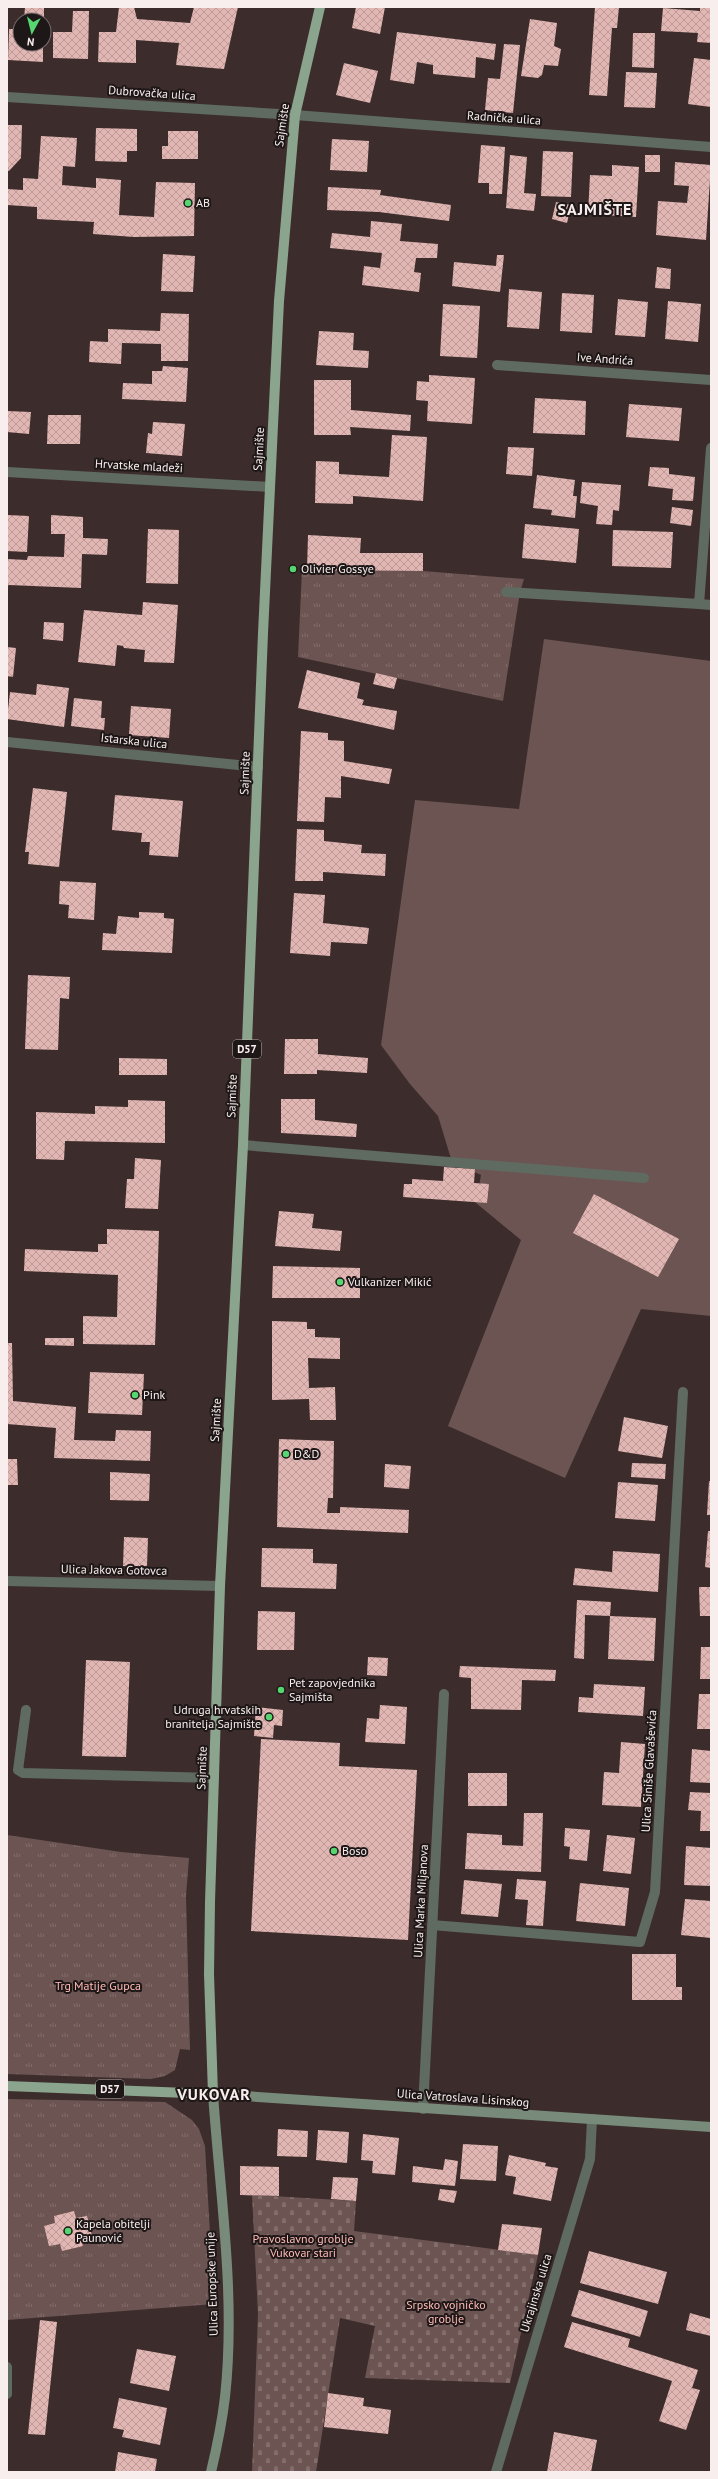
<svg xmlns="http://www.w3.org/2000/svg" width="718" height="2479" viewBox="0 0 718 2479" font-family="'PT Sans',sans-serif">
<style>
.green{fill:#6c5452}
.cemetery{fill:url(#cemetery-stones)}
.park{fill:url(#park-tufts)}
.building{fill:url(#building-cross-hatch)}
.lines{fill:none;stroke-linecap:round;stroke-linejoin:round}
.service{stroke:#5f6b60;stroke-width:10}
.minor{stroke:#5f6b60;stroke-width:10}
.secondary{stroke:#788b7a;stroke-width:10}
.primary{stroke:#8ba48d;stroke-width:10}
.poi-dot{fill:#55d671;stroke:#1e1717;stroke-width:1.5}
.labels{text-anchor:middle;stroke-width:4;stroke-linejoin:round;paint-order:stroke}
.shield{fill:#1e1717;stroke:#b7aead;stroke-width:1}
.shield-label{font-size:11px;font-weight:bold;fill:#f8eeed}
.street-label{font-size:12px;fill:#f8eeed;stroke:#1e1717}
.poi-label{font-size:12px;fill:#f8eeed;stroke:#1e1717;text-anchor:start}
.park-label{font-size:12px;fill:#ffbab5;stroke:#1e1717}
.district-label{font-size:16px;font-weight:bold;letter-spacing:1px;fill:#f8eeed;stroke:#1e1717}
</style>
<defs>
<pattern id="cemetery-stones" width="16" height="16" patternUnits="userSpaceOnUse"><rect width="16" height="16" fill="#6c5452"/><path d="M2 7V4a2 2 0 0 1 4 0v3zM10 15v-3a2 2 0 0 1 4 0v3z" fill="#826d6b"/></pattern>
<pattern id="park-tufts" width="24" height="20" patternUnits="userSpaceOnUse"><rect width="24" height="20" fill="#6c5452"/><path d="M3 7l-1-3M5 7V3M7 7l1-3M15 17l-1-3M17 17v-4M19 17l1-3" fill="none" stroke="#826d6b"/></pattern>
<pattern id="building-cross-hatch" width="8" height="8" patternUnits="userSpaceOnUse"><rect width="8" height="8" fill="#e2b6b3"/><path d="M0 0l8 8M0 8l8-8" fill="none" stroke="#bc9a98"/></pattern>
</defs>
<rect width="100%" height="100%" fill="#3c2d2c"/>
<path class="green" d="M544,639L711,661V1316L641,1309L565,1478L448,1426L521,1240L476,1203L481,1175L452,1162L438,1116L410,1084L381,1045L415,800L519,809Z"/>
<path class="cemetery" d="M252,2195L356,2201L354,2231L538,2255L510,2383L365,2378L375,2326L340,2318L316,2472H252L258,2314Z"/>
<path class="park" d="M302,569L423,571L524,579L520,592L503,701L298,657Z
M7,1835L121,1852L189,1858L186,1896L190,2050L180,2049L175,2070L165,2076L151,2079L7,2074Z
M7,2099L165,2102L192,2120L199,2129L205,2146L214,2304L7,2320Z"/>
<path class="building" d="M25,7H44V20H24Z
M119,7H134L137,19L190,23L194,7H238L224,69L176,65L179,43L136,40V63L98,62L99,32H116Z
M356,7H385L380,34L352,28Z
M595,7H619L617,28H612L607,96L589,95Z
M700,7H711V43L697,42L698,33L661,31L663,8L700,11Z
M73,11H89L88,59L53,58V32H72Z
M530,19L557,23L554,46L561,49L558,66L544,65L542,75L538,78L521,76Z
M9,29H20V44H43V62L8,60Z
M397,32L496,44L494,60L476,57L475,78L433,74V65L417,62L414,84L390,80Z
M633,33H655L654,68L632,67Z
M504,44L520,45L513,113L485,110L488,78L500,79Z
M694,58L711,60V107L688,104Z
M344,63L378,71L370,103L336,95Z
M626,72L657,73L655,108L624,107Z
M7,125H22L21,158L9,171L7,170Z
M96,128L137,129V151H127V162L95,161Z
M168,131H198V159H162V146H168Z
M41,136L77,138L75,167L63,166L62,185L96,188V178L121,180L119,215L154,217L156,182L195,183L194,236L134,237L93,234L94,222L37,219V207L7,205V189L23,190V178L38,179Z
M332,139L369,141L367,172L330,170Z
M481,145L505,147L502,194H489V183H478Z
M543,151L573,152L571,197L541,196Z
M510,155L527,157L524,193L536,194L534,211L506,208Z
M645,155H660V172H645Z
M675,162L711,165L706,240L656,235L658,201L687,203L689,186L674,185Z
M612,165L639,167L636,217L588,214L590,175L612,176Z
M328,187L381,190L380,195L451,205L449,221L379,212L327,210Z
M556,202L571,205L567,223L552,219Z
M371,221L402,224L400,241L438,244L437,258H416L414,272L421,273L419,292L362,285L364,266L380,268L382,253L330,248L332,233L370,237Z
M163,254L195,256L193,292L161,291Z
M497,255H504L500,292L452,286L454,262L496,266Z
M657,267L671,269L670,289L655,288Z
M509,289L542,292L539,329L507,327Z
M562,293L594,295L592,333L560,331Z
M618,299L648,302L645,337L615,335Z
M668,301L701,304L698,342L665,339Z
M443,304L480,306L477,358L440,356Z
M161,313L189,314L188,361H161V344L122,343L121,364L89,362L90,341L108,342V329L160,331Z
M319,331L354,333L353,350L369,351L368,368L316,365Z
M163,366L188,368L186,402L122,399L123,383L152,384V371H162Z
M429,375L475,378L472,424L427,421L428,401L416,400L417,381L429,382Z
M314,380H351V410L411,415L410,431L350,427L351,435H314Z
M535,398L586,401L585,435L533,433Z
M629,404L682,408L679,441L626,437Z
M7,411L31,412L29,434L7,432Z
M48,415H81L80,444H47Z
M153,422L185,424L182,456L146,453L148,433L152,434Z
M392,435L427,437L423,501L353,496V504L315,503L316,461L339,462V474L389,477Z
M508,447L534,448L532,476L506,474Z
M650,467L669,468V474L695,477L693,501L672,500L673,489L648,486Z
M537,475L575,480L573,496H577L575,518L551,515L552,510L533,508Z
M582,482L621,485L619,511L613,510L612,525L596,524L598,506L580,503Z
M672,507L693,510L691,526L670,523Z
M7,515L29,516L27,552L7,551Z
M51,515L83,517V538L108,539L107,555L82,554L81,588L9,585L7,586V559L27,560L28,556L64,557L65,534H51Z
M525,524L579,529L576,563L522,558Z
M148,529L179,530L178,584L146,583Z
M613,530L673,532L671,568L612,566Z
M308,535L361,538L360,553H423V571L307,570Z
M143,602L178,605L174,663L144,662L145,650L124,648L123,646L117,645L115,666L78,662L84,610L142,615Z
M44,622L64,623L63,641L43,639Z
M7,647L16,648L13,677L7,676Z
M307,670L360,683L357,698L364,700L362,705L397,711L394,730L298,708Z
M376,673L397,678L394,689L373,684Z
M37,684L69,688L64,727L7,719L10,692L36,695Z
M74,698L102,701L101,718H105L104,730L71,726Z
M131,706L171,709L169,738L129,735Z
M301,731L328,733V740L344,741V761L392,769L389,784L341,776V798L325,797L324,822L297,821Z
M33,788L67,792L59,867L28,864L29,852H25Z
M115,795L183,801L178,857L149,855L150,842H141L142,833L112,830Z
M297,829L324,830V841L362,845L361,853L386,854L385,876L323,872V881H295Z
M60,881L96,883L94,920L68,918L69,905L59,904Z
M294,893L325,895L323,923L369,928L367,944L331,942L330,956L290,953Z
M139,912L164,913V918L174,919L172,953L102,950L103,933L116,934L118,916L139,918Z
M28,975L70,977L69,999L60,998L58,1050L25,1049Z
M285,1039H318V1054L368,1058L367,1073L317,1070V1074H284Z
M119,1058L167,1059V1075H119Z
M281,1099H315V1120L357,1124L356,1137L281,1133Z
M128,1100L165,1101V1143L65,1141L64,1160L36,1159V1112L95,1114V1106L128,1107Z
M135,1158L161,1160L158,1209L125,1208L127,1179H134Z
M444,1167L475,1169L474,1183L489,1184L487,1203L403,1197L404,1184H412V1179L443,1181Z
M594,1194L679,1239L658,1277L573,1233Z
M279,1211L314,1214L312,1228L342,1231L340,1251L275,1246Z
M107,1229L159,1231L155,1345L83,1344V1316L117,1317L118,1275L24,1271L25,1249L98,1252V1244H107Z
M273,1266L360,1268V1298H272Z
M272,1321L307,1322V1329H315V1337L340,1338V1359L308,1358L309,1388L335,1387L336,1420H310L309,1399L272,1400Z
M45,1338H74V1346L45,1345Z
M7,1343H12L13,1401L76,1407L74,1440L115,1441L116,1430L151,1431L150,1461L54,1458L56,1428L7,1424Z
M90,1372L144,1374L142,1415L88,1413Z
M624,1417L668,1426L662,1458L618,1451Z
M279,1439L334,1441L333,1498H328L327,1513H340V1507L409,1510L408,1533L277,1527Z
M7,1459H17L18,1485H7Z
M632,1463L666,1464L665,1479L631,1477Z
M385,1464L411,1466L409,1489L384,1487Z
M110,1472L150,1474L149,1501L110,1500Z
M709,1481L711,1482V1515H707Z
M618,1482L658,1485L655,1521L615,1518Z
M708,1531H711V1568L705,1567Z
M124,1537L148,1538L147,1566H123Z
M262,1548L313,1549V1563L337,1564L336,1589L261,1587Z
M613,1551L660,1554L658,1592L573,1585L575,1568L612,1572Z
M699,1587H711V1616H700Z
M577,1600L611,1602L610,1616L585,1615L584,1659L574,1658Z
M258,1611L295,1612L294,1650H257Z
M610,1616L656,1618L654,1661L608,1659Z
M701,1647H711V1679H700Z
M368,1657L388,1658L387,1676L367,1675Z
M86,1660L130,1662L126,1757L82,1756Z
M460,1666L556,1670L555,1681L522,1680L521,1710L471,1709V1678L459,1677Z
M594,1684L645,1687L643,1716L578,1712L579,1697L593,1698Z
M699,1694H711V1729H697Z
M380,1705L407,1707L405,1744L365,1742L367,1718L379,1719Z
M256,1707L283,1710L282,1726L274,1725L273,1738L254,1736Z
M261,1739L340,1743L339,1766L417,1770L408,1940L251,1931Z
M621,1742L645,1744L641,1807L602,1805L604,1772L619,1773Z
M692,1749L711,1751V1783L690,1782Z
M468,1773H507V1806H468Z
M690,1792L711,1793V1831H700L701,1811L688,1810Z
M524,1813H543L541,1872L465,1869L467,1833L502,1835V1845L523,1846Z
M565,1828L590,1830L587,1861L569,1859L570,1847L564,1846Z
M607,1835L635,1838L631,1874L603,1871Z
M686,1846L711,1848V1886L684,1885Z
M517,1879L546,1881L543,1926L526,1925L528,1900L515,1899Z
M464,1880L502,1884L498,1917L461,1914Z
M580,1883L629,1888L625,1926L576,1921Z
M685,1899L711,1901V1938L681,1935Z
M632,1954H676V1987H682V2000H632Z
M278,2129L308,2131L307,2157L277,2156Z
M318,2130L349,2132L347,2163L316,2160Z
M363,2134L399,2138L395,2175L372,2173L373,2161L361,2160Z
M463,2144L498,2146L496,2181L460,2179Z
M509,2155L546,2163L545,2166L558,2168L551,2201L513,2194L516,2177L505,2175Z
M445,2159L458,2161L455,2186L412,2182L413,2166L443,2170Z
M240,2166L279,2167V2196L240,2195Z
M333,2177L358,2178L356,2201L331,2199Z
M440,2189L457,2191L454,2203L438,2200Z
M74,2211L76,2218L87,2216L92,2236L81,2239L83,2246L62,2251L60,2244L49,2246L44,2226L55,2223L54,2216Z
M502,2224L542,2228L538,2255L498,2250Z
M589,2251L667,2272L658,2304L580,2283Z
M579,2290L648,2311L640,2337L571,2316Z
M690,2313L711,2319V2336L686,2330Z
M40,2320L57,2322L45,2435L28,2434Z
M572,2322L630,2339L628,2347L698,2370L692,2388L700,2390L686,2430L659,2421L672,2381L564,2347Z
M137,2349L176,2356L169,2391L130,2383Z
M328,2393L364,2398L363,2406L391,2410L388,2434L324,2427Z
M119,2398L167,2408L160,2445L122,2437L124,2430L113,2428Z
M554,2432L597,2440L591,2472H547Z
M118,2452L157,2459L155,2472H115Z"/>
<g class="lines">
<path class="service" d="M243,1145L644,1178
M26,1710L18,1770L23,1773L214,1778
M7,2367V2394"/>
<path class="minor" d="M7,97L295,115L711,147
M497,365L711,380
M7,472L270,487
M506,592L699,604L711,448
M699,604L711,605
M7,742L258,767
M7,1581L220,1586
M432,1925L640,1942L655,1892L683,1392
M423,2109L444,1694
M496,2472L590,2159L592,2119"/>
<path class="secondary" d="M211,2472C217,2447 222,2422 225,2397C236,2297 220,2194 213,2094L711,2127"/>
<path class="primary" d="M7,2086L213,2094L209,1974L210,1902L220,1586L243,1145L263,633L279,301L295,115L320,7"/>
</g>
<g class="poi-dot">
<circle cx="188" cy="203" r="4"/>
<circle cx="293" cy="569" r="4"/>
<circle cx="340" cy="1282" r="4"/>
<circle cx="135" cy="1395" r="4"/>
<circle cx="286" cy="1454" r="4"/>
<circle cx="281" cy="1690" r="4"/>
<circle cx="269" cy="1717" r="4"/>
<circle cx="334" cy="1851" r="4"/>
<circle cx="68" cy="2231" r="4"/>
</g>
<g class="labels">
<g class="shield">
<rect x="233" y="1040" width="28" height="18" rx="3"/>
<rect x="96" y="2080" width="28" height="18" rx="3"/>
</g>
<g class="shield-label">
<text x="247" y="1053">D57</text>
<text x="110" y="2093">D57</text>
</g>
<g class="street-label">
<text transform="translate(152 93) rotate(4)" y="4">Dubrovačka ulica</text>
<text transform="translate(504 118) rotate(4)" y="4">Radnička ulica</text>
<text transform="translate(282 125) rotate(-82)" y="4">Sajmište</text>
<text transform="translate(605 359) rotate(4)" y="4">Ive Andrića</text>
<text transform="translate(259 449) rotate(-87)" y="4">Sajmište</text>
<text transform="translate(139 466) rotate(3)" y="4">Hrvatske mladeži</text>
<text transform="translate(134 741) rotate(6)" y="4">Istarska ulica</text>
<text transform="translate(245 773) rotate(-88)" y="4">Sajmište</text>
<text transform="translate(232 1096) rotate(-88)" y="4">Sajmište</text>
<text transform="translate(216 1420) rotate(-87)" y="4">Sajmište</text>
<text transform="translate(114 1570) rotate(1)" y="4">Ulica Jakova Gotovca</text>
<text transform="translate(202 1768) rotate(-88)" y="4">Sajmište</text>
<text transform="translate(649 1771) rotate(-87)" y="4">Ulica Siniše Glavaševića</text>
<text transform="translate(421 1901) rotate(-87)" y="4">Ulica Marka Miljanova</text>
<text transform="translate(463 2098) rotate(4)" y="4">Ulica Vatroslava Lisinskog</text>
<text transform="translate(212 2284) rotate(-92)" y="4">Ulica Europske unije</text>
<text transform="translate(536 2293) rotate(-73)" y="4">Ukrajinska ulica</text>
</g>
<g class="poi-label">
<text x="196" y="207">AB</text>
<text x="301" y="573">Olivier Gossye</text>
<text x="348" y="1286">Vulkanizer Mikić</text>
<text x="143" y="1399">Pink</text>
<text x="294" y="1458">D&amp;D</text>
<text x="289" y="1687">Pet zapovjednika<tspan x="289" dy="14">Sajmišta</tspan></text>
<text x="261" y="1714" text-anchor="end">Udruga hrvatskih<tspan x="261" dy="14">branitelja Sajmište</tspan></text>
<text x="342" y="1855">Boso</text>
<text x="76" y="2228">Kapela obitelji<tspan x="76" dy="14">Paunović</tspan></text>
</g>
<g class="park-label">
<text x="98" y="1990">Trg Matije Gupca</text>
<text x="303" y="2243">Pravoslavno groblje<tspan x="303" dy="14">Vukovar stari</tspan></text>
<text x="446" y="2309">Srpsko vojničko<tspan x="446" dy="14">groblje</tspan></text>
</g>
<g class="district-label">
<text x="595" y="215">SAJMIŠTE</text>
<text x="214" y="2100">VUKOVAR</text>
</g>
</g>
<rect width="718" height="2479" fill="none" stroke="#f8eeed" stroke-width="16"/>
<g transform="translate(32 32) rotate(187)"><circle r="19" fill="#1e1717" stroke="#756d6d"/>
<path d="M0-3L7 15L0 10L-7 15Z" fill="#55d671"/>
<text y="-6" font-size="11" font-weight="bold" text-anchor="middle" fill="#f8eeed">N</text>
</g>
</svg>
